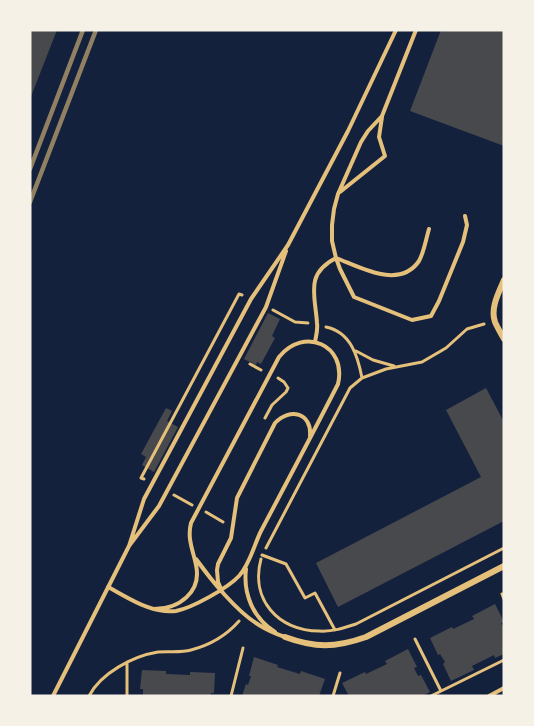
<svg xmlns="http://www.w3.org/2000/svg" width="534" height="726" viewBox="0 0 534 726" font-family="'Public Sans',sans-serif">
<style>
.building{fill:#48494c}
.lines{fill:none;stroke-linecap:round;stroke-linejoin:round}
.path{stroke:#e5c07b;stroke-width:3}
.service{stroke:#e5c07b;stroke-width:4}
.minor{stroke:#e5c07b;stroke-width:6}
.rail{stroke:#918062;stroke-width:4.5}
</style>
<rect width="100%" height="100%" fill="#14213d"/>
<path class="building" d="M30,30H57L30,99Z
M441,30H504V146L410,111Z
M268,313L280,319L272,336L275,338L261,364L257,362L256,365L244,359Z
M486,388L504,422V521L338,607L316,563L481,477L446,410Z
M166,408L172,411L167,421L178,427L154,472L142,465L146,457L141,454Z
M495,604L504,622L501,623L504,628V654L495,658L494,655L472,666L474,670L451,681L443,664L445,662L440,654L438,655L430,638L452,627L453,629L474,619L472,616Z
M408,649L417,667L414,668L418,676L421,675L430,692L422,696H349L342,683L365,672L366,674L387,664L385,661Z
M254,657L278,665L277,667L300,674L301,671L325,679L319,696H242L246,684L248,685L251,676H249Z
M142,670L166,671V674L190,675V672L215,673L214,693H211V696H143V689H140Z"/>
<g class="lines">
<path class="path" d="M273,310L295,322L308,323
M326,327C351,332 358,357 362,378
M356,351L373,360L394,366
M250,364L261,370
M265,418L272,405L286,392L288,388L284,382L278,378
M144,479L141,478L239,294L242,295
M174,495L192,505
M206,512L223,522
M266,548L350,388L362,378L386,369L422,362L446,348L467,329L484,324
M262,555L286,564L305,598L315,593L335,630
M261,559C250,599 278,631 319,631C332,632 344,628 356,624L504,548
M502,594L504,599
M415,639L441,691
M89,696C101,673 133,656 158,652C169,651 181,653 191,650C210,645 226,636 239,621
M127,696V662
M231,696L243,648
M333,696L340,673
M431,696L504,660"/>
<path class="service" d="M416,30L382,116L368,131L361,142L338,194L334,209L332,225V241L336,258C360,267 399,290 419,261C424,252 426,239 429,229
M340,192L385,156L379,137L382,117
M315,342C316,336 318,330 317,323C315,294 305,274 336,258L340,269L354,297L412,320L431,316L439,301L463,242L467,225L465,216
M129,546L144,499L251,299L288,245L348,131L396,30
M196,559C211,580 237,612 259,625C267,630 276,634 285,637
M246,569C243,594 253,618 275,632
M108,587C129,598 151,614 176,611C192,608 228,588 239,576C250,564 254,545 261,531C287,482 313,433 338,384C347,345 304,326 279,357L191,523C187,539 193,550 196,565C202,592 179,609 154,609
M221,589L218,582L217,570L218,564L231,538L237,498L275,423C290,407 312,413 310,436
M53,696L129,546L159,506L266,307L286,251
M489,696L504,688"/>
<path class="minor" d="M504,280C499,292 490,308 495,322C497,327 501,333 504,339
M285,637C315,648 335,648 366,637L504,566"/>
<path class="rail" d="M30,169L83,30
M30,202L96,30"/>
</g>
<rect width="534" height="726" fill="none" stroke="#f6f1e7" stroke-width="63"/>
</svg>
